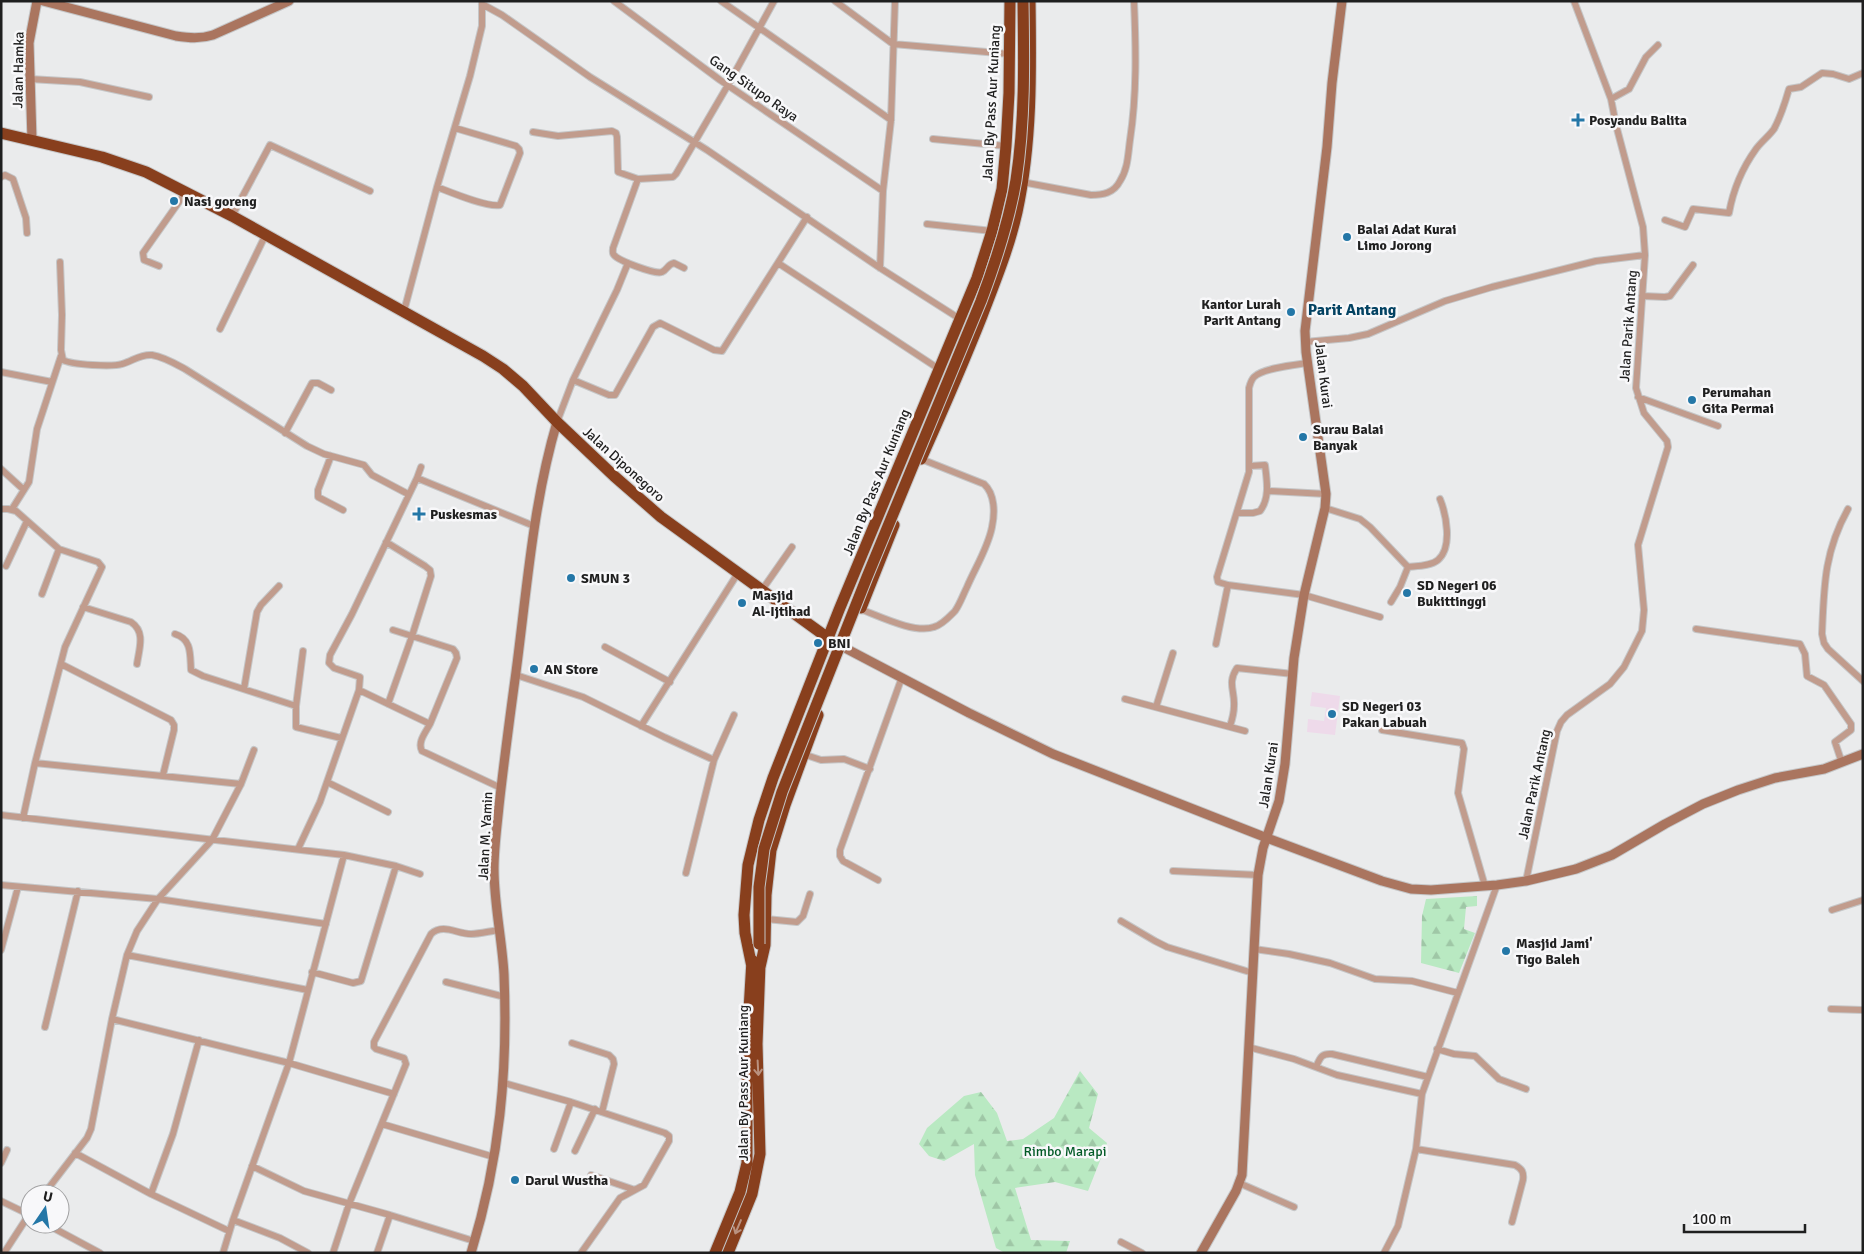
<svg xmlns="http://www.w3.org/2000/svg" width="1864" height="1254" viewBox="0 0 1864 1254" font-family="Signika,sans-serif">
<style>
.education{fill:#eedaea}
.forest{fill:url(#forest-firs)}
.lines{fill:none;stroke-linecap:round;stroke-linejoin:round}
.street-casing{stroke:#c5c6c7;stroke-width:8}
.secondary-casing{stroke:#c5c6c7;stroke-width:11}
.highway-casing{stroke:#c5c6c7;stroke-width:13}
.street{stroke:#c19c8d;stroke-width:6}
.secondary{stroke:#aa755f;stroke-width:9}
.highway{stroke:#883f1d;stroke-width:11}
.highway-bridge-casing{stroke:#c5c6c7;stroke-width:13;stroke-linecap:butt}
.highway-bridge{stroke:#883f1d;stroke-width:11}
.oneway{stroke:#ba9280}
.poi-dot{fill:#2477a7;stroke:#f8f8fa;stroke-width:2}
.labels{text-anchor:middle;stroke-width:5;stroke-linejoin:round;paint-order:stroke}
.street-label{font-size:14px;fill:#1f1f1f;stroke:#f8f8fa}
.poi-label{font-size:14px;font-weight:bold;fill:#1f1f1f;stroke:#f8f8fa;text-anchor:start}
.park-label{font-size:14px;fill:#025a26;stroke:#f8f8fa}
.quarter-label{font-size:16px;font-weight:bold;fill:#034262;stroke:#f8f8fa}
</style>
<defs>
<pattern id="forest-firs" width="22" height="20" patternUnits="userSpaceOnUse" patternTransform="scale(1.25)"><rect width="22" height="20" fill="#b9e9c2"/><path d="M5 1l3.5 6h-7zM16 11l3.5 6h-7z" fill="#9fc7a6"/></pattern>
</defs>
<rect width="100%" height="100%" fill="#eaebec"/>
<path class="education" d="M1312,692L1340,696L1335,735L1307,732L1308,719L1324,721L1326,708L1310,706Z"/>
<path class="forest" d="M1477,896V906L1466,907L1464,929L1475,933L1459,973L1421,963L1422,916L1426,899Z
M1080,1071L1098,1094L1089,1128L1107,1143L1088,1191L1055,1182L1015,1188L1031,1240L1070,1241L1066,1253H1005L996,1248L975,1175L974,1144L944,1161L929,1156L919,1144L927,1128L964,1096L981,1092L997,1113L1007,1141L1023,1139L1054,1118Z"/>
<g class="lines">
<g class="street-casing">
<path id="street" d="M614,1L720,80L883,191L880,268
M721,1L891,120
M835,1L893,44L1010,54
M482,4L502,15L590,77L707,150L880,268L960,319
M30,79L80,82L149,97
M1611,99L1629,89L1646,57L1658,45
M533,132L558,136L612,131L616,133L617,137L618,172L638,179
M933,139L1006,146
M1,177L5,175L13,179L26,218L27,233
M1022,182L1091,195C1103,195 1114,193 1120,181C1128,169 1128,154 1130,140C1137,94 1136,48 1134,1
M437,187C450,192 488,208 500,205L520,153L519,149L516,146L455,128
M883,191L891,120L895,1
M232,216L270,145L370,191
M1665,220L1685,227L1693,209L1729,213C1733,191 1743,167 1756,149C1761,142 1769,136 1774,129C1781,116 1785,103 1789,89L1801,87L1822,73L1833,74L1849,79L1863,73
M927,224L992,231
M60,262L62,315L61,350L63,360C72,365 113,367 122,364C133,361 140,354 152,355C164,357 174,363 185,369L307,446L324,454L364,465L372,475L408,494
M778,263L939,369
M159,266L144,260L143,253L186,192
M684,268L674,263C668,264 667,270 662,272C656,275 619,261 614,255C612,253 613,251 613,248L638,179L673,177L676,174L728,85L774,1
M1642,296L1665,297L1670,296L1693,265
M404,311L437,187L470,76L482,26V3
M220,329L266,234
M1305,342L1349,338L1368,334L1445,301L1492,287L1596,261L1645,255
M1308,363C1294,365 1263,368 1254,377C1251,380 1250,384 1249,388V472L1217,577L1218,582L1228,585L1304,595L1380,617
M1,372L52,382
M573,380L609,395H615L653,327L660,323L714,350L722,351L807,217
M1638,397L1718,426
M557,422L573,380L617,290L628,263
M285,433L312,383H318L331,390
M331,456L318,490V497L343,510
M421,467L417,478L534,526
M1,469L24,490
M1268,491L1326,494
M1325,508L1360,519L1370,527L1408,567
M1,509H8L16,511L59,549L98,562L102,567L65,647L35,763L23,818
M12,509L29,482L37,429L61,356
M1848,509C1824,552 1824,587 1822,634L1824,643L1828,649L1863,681
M1237,513H1253L1260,511C1270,498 1267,481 1265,465L1250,466
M386,542L425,566L430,570L431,576L412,636L388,704
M6,566L27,521
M762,590L792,547
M42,594L59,549
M1391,602L1400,587L1408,567C1417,566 1431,566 1438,560C1453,547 1446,514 1440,499
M83,607L131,622C146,632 139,649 137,664
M860,609C879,616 915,634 934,627C942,625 949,617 955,611C960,604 963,595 967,587C975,568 988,548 992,527C995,513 995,494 984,484L921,459
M1696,629L1800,644L1805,654L1807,676L1824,685L1851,724V730L1835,742L1842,763
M175,634C192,639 190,655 191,670L203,676L296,706
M1216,644L1228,585
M605,647L670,682
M303,651L296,706V727L341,738
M61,664L171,720L174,725V730L163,775
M516,675L583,697L664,737L714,760
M244,689L257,612L261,605L279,586
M359,690L430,724L457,658L456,653L453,649L393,630
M1125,699L1245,731
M1156,707L1173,653
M430,724C426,732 417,742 422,751L501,788
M641,726L738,573
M1230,726C1232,720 1234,713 1234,706C1235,691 1227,683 1237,668L1293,674
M1382,730L1462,743L1464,749L1458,793L1485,886
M803,754L821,760L844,759L870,769
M35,763L241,784
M327,782L388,812
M1,815L344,855L396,866L420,874
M298,849L320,802L359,690L360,677L334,668L329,663L330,655L352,614L417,478
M1173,871L1258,875
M686,873L714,760L734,715
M878,880L843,861L840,856V850L902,677
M1526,881L1557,731L1561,722L1567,715L1610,684L1624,667L1642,631L1644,610L1638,545L1668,447L1667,441L1644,413L1636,388L1645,255L1643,227L1616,125L1611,99L1574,1
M1,885L158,899L326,924
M1832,910L1863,900
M766,919L797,922L803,916L810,894
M1121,921L1155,941L1167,947L1253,973
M1254,949L1289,954L1330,963L1375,979L1412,981L1458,993
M1,950L18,887
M127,955L308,990
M312,972L353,983L361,981L396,866
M446,982L505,997
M1831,1009L1863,1010
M112,1019L289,1063L394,1094
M45,1027L78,891
M572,1043L609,1055L613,1059L614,1064L602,1112
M1248,1047L1294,1059L1337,1075L1422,1094
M1437,1049L1454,1054L1475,1056L1499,1079L1526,1089
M1316,1067C1320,1058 1321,1053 1332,1054L1428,1077
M504,1083L571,1102L665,1133L669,1136V1141L644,1185L620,1198L581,1253
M382,1124L494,1157
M554,1149L571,1102
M1416,1149L1515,1165C1522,1169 1524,1172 1523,1180L1512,1222
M575,1151L595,1109
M75,1153L151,1194L229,1231
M1,1163L7,1150
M252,1166L304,1191L390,1215L474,1241
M591,1175L635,1190
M1239,1183L1294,1207
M44,1194L87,1138L91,1129L112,1019L127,955L137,931L158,899L212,840L241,784L254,750
M151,1194L173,1134L199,1040
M1,1201L30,1215
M233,1220L280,1238L308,1253
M46,1224L100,1253
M1121,1242L1142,1253
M4,1253L30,1213
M223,1253L233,1220L289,1063L344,855
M333,1253L349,1204L406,1064L404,1058L376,1049L374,1047V1042L431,934C443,923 457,934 471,934C480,934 490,931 499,930
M377,1253L390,1215
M1384,1253L1398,1226L1416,1149L1422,1094L1497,885"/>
</g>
<g class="secondary-casing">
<path id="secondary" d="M43,1L176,36C189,38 200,39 213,35L289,1
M32,140L29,43L37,1
M845,648L969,713L1053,754L1267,838L1382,881L1411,889L1431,890L1497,885L1526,881L1576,869L1612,855L1665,824L1703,804L1738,790L1775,778L1824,769L1863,754
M471,1253C500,1158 508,1072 504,974C502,939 494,904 494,869C494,848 497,827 499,806C504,761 510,716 516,672C527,589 533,503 557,422
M1201,1253L1236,1191L1242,1175L1258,875L1263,848L1279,801L1285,764L1294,658L1304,595L1325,508L1326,494L1306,352L1305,331L1327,147L1332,83L1342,1"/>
</g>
<g class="highway-casing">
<path id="highway" d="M1,133L102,157L146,172L232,216L483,356L503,369L523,386L557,422L614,476L661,517L828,638
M921,459C942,412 963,364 982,316C995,282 1009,248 1017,212C1032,143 1031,71 1030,1
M861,608L894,525
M752,967L745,933L744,915L748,865L759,820L773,778L839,610L977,278L992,231L1002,189L1006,146L1009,93L1010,1
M760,967L765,945L766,895L771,850L785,805L818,715
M715,1253L740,1192L747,1163V1044L752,960
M728,1253L752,1194L760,1154L757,1044L760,964"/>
</g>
<use href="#street" class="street"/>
<use href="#secondary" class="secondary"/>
<use href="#highway" class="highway"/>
<g class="highway-bridge-casing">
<path id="highway-bridge" d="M759,944V887L762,865L764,849L782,792L867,577L981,301C996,261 1009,222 1016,180C1025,121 1024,61 1023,1"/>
</g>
<use href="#highway-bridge" class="highway-bridge"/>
</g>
<defs><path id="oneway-shaft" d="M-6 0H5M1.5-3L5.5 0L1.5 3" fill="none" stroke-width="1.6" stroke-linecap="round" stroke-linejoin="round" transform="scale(1.25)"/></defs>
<g class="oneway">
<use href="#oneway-shaft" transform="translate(758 1068) rotate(87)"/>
<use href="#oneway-shaft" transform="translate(738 1227) rotate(113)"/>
</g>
<g class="poi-dot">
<path d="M1575.5 112.5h5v5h5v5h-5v5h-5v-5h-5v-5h5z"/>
<circle cx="174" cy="201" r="5"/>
<circle cx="1347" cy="237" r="5"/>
<circle cx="1291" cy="312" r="5"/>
<circle cx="1692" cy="400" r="5"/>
<circle cx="1303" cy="437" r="5"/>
<path d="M416.5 506.5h5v5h5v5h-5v5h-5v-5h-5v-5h5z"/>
<circle cx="571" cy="578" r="5"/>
<circle cx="1407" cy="593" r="5"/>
<circle cx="742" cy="603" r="5"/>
<circle cx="818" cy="643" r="5"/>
<circle cx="534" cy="669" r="5"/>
<circle cx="1332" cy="714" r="5"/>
<circle cx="1506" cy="951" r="5"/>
<circle cx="515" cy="1180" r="5"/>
</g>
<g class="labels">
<g class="street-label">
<text transform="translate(18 70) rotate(-89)" y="5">Jalan Hamka</text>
<text transform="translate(754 88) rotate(35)" y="5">Gang Situpo Raya</text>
<text transform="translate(991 103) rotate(-87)" y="5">Jalan By Pass Aur Kuniang</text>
<text transform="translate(1628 326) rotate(-86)" y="5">Jalan Parik Antang</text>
<text transform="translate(1324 375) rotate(83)" y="5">Jalan Kurai</text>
<text transform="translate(624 464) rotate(42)" y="5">Jalan Diponegoro</text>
<text transform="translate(876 482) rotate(-68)" y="5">Jalan By Pass Aur Kuniang</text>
<text transform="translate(1268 775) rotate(-81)" y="5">Jalan Kurai</text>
<text transform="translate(1534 784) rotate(-78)" y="5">Jalan Parik Antang</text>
<text transform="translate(485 836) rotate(-87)" y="5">Jalan M. Yamin</text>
<text transform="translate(743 1083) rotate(-90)" y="5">Jalan By Pass Aur Kuniang</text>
</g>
<g class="poi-label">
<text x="1589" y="125">Posyandu Balita</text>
<text x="184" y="206">Nasi goreng</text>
<text x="1357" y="234">Balai Adat Kurai<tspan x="1357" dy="16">Limo Jorong</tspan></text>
<text x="1281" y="309" text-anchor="end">Kantor Lurah<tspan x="1281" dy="16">Parit Antang</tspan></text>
<text x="1702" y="397">Perumahan<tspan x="1702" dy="16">Gita Permai</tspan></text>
<text x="1313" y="434">Surau Balai<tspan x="1313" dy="16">Banyak</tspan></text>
<text x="430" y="519">Puskesmas</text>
<text x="581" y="583">SMUN 3</text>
<text x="1417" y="590">SD Negeri 06<tspan x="1417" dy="16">Bukittinggi</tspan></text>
<text x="752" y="600">Masjid<tspan x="752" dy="16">Al-Ijtihad</tspan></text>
<text x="828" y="648">BNI</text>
<text x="544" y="674">AN Store</text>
<text x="1342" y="711">SD Negeri 03<tspan x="1342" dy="16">Pakan Labuah</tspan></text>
<text x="1516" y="948">Masjid Jami'<tspan x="1516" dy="16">Tigo Baleh</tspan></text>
<text x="525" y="1185">Darul Wustha</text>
</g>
<g class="park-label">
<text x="1065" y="1156">Rimbo Marapi</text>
</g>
<g class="quarter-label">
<text x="1352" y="315">Parit Antang</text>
</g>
</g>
<rect width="1864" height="1254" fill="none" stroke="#1f1f1f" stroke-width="5"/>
<g transform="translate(45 1209) rotate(13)"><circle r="24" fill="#f8f8fa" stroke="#a1a1a2"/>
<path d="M0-4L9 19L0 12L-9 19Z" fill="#2477a7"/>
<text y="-8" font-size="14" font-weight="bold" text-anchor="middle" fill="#1f1f1f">U</text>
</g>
<path d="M1684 1224v8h121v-8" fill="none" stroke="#1f1f1f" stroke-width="2.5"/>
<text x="1692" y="1224" font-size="15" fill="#1f1f1f" stroke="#f8f8fa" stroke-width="4" paint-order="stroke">100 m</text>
</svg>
